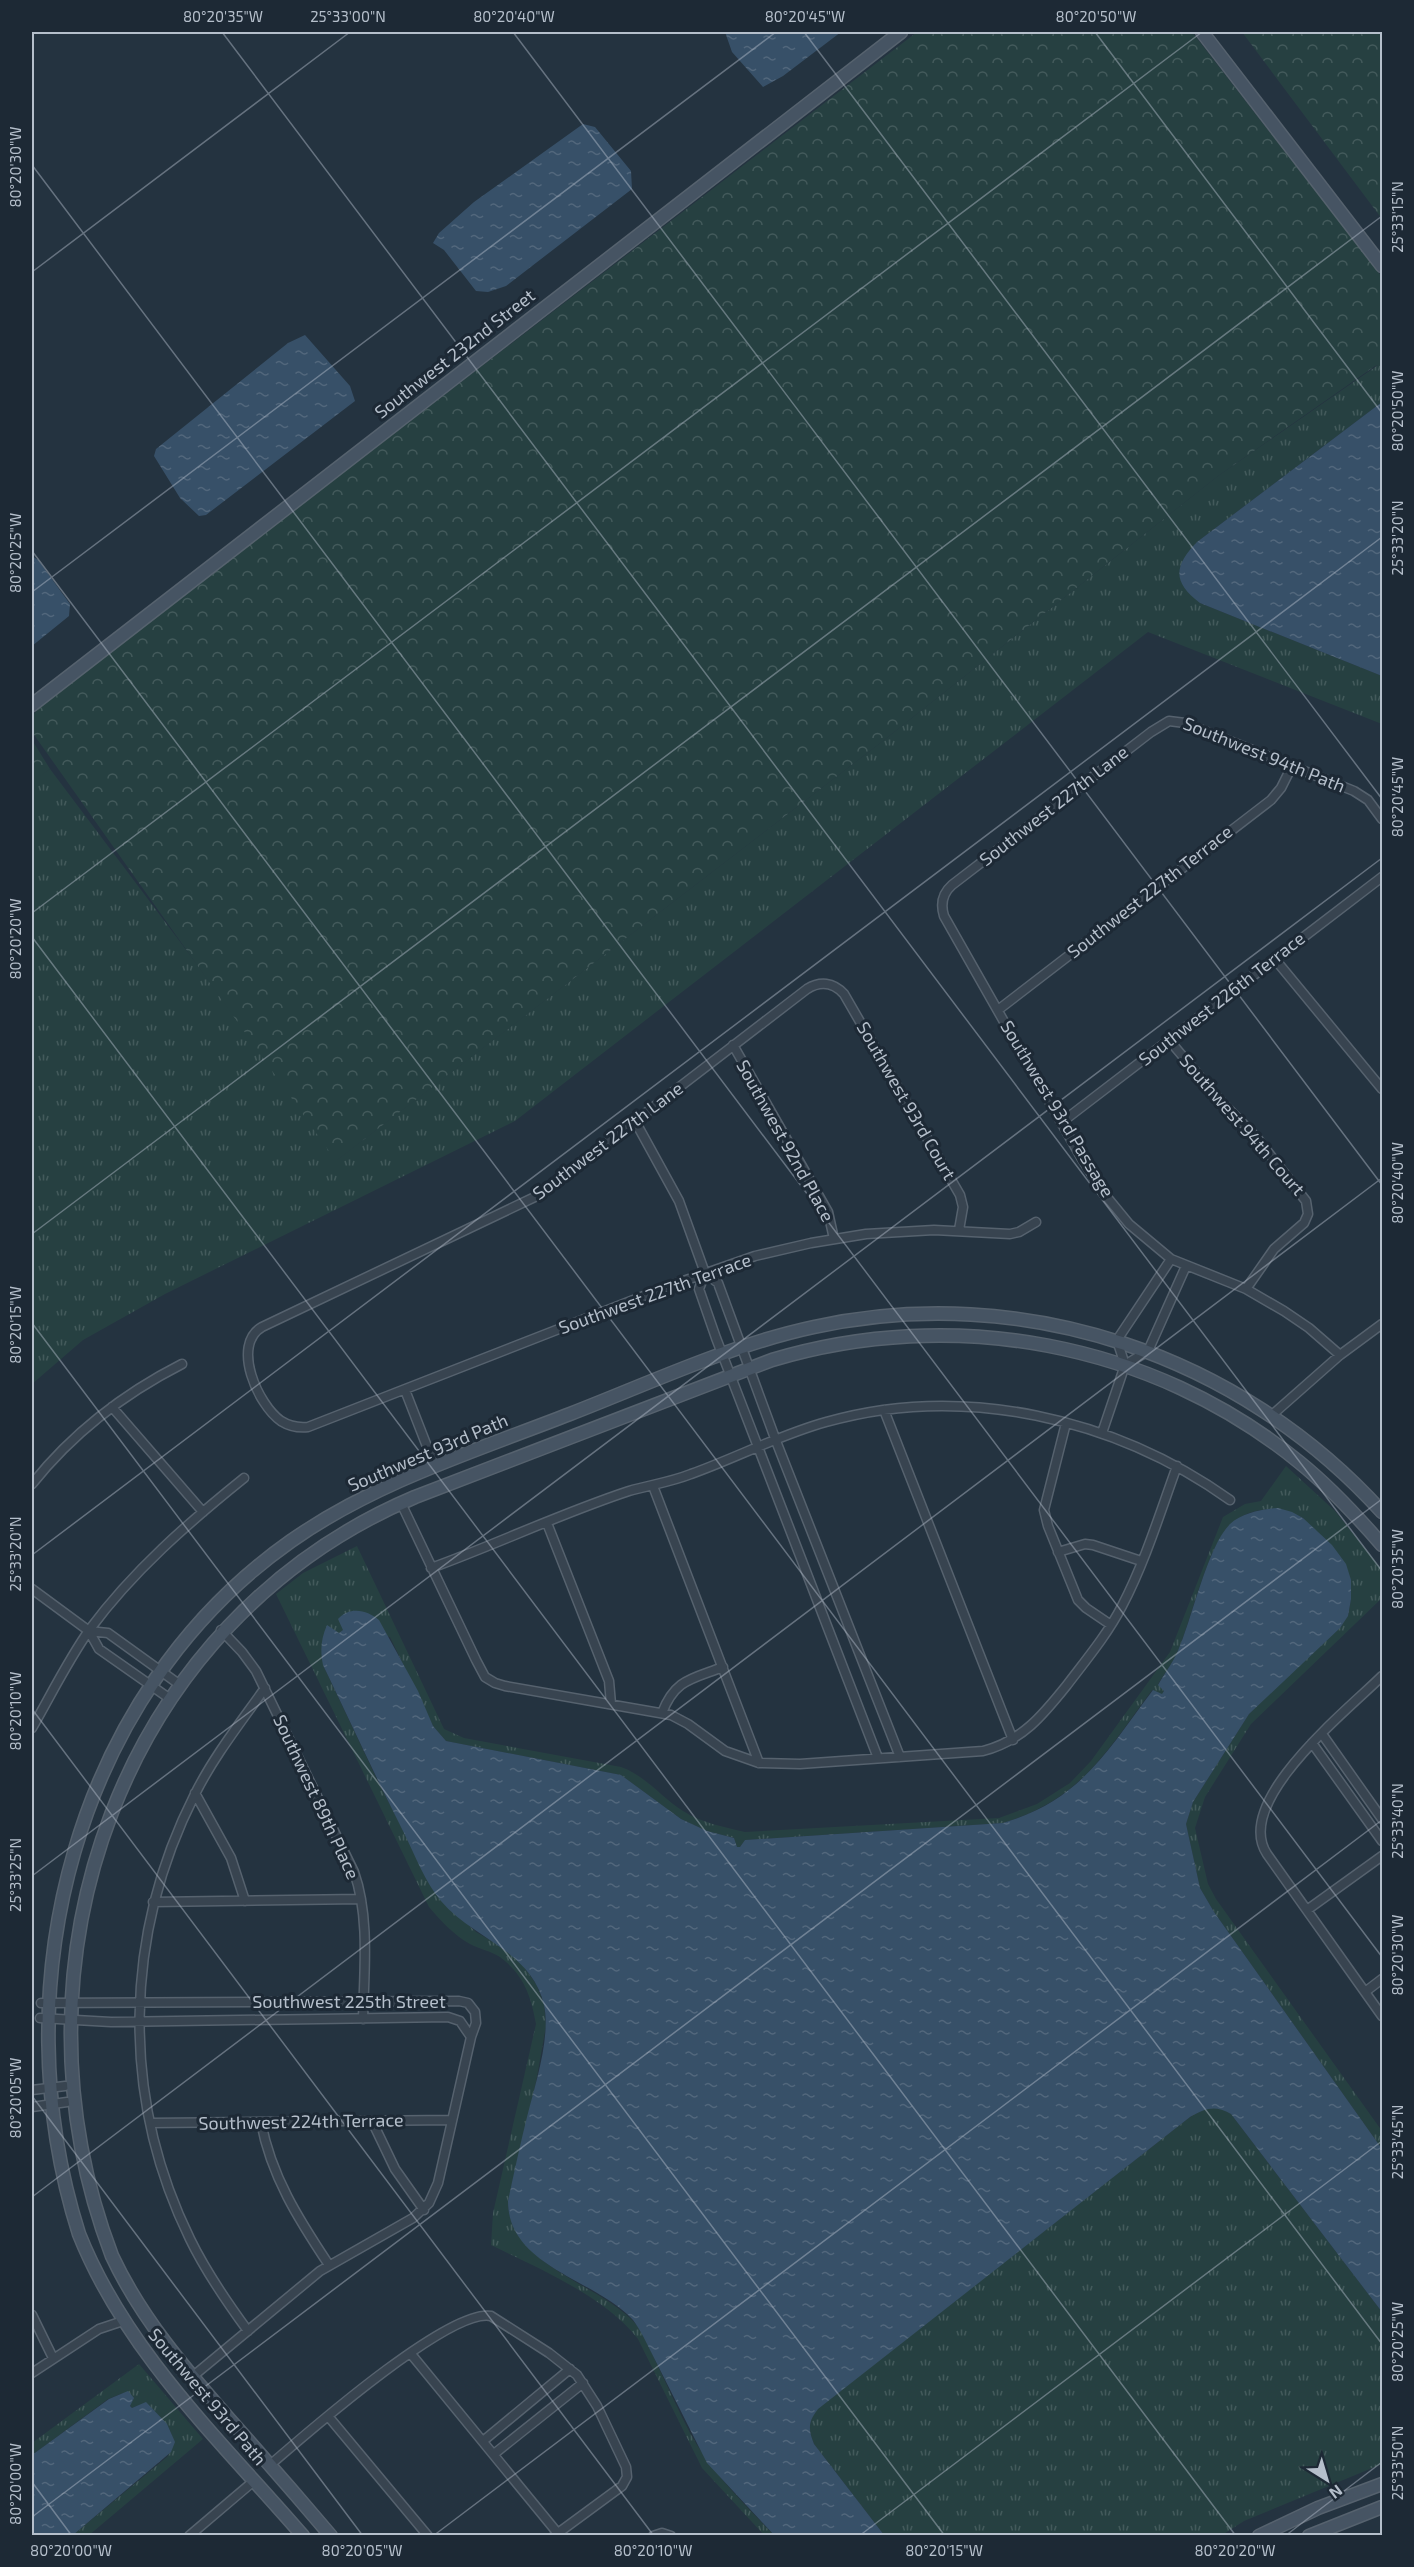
<svg xmlns="http://www.w3.org/2000/svg" width="1414" height="2567" viewBox="0 0 1414 2567" font-family="'Exo 2',sans-serif">
<style>
.grass{fill:url(#grass-tufts)}
.forest{fill:url(#forest-crowns)}
.water{fill:url(#water-ripples)}
.lines{fill:none;stroke-linecap:round;stroke-linejoin:round}
.street-casing{stroke:#56626e;stroke-width:11}
.secondary-casing{stroke:#56626e;stroke-width:15}
.street{stroke:#384450;stroke-width:8}
.secondary{stroke:#465463;stroke-width:12}
.ticks{fill:none;stroke:#b5bfcb;stroke-width:1.5;stroke-opacity:0.45}
.labels{text-anchor:middle;stroke-width:6;stroke-linejoin:round;paint-order:stroke}
.street-label{font-size:18px;fill:#b5bfcb;stroke:#1d2935}
.neatline{fill:none;stroke:#b5bfcb;stroke-width:2}
.ticks-label{font-size:15px;text-anchor:middle;fill:#b5bfcb}
</style>
<defs>
<pattern id="grass-tufts" width="24" height="20" patternUnits="userSpaceOnUse" patternTransform="scale(1.5)"><rect width="24" height="20" fill="#264041"/><path d="M3 7l-1-3M5 7V3M7 7l1-3M15 17l-1-3M17 17v-4M19 17l1-3" fill="none" stroke="#435a5b"/></pattern>
<pattern id="forest-crowns" width="20" height="18" patternUnits="userSpaceOnUse" patternTransform="scale(1.5)"><rect width="20" height="18" fill="#264041"/><path d="M2 6a3 3 0 1 1 6 0M12 15a3 3 0 1 1 6 0" fill="none" stroke="#435a5b"/></pattern>
<pattern id="water-ripples" width="26" height="14" patternUnits="userSpaceOnUse" patternTransform="scale(1.5)"><rect width="26" height="14" fill="#375068"/><path d="M2 4q2-2 4 0t4 0M15 11q2-2 4 0t4 0" fill="none" stroke="#52677c"/></pattern>
</defs>
<rect width="100%" height="100%" fill="#243340"/>
<path class="grass" d="M1381,363L1382,364V402L1197,542L1200,603L1382,676V724L1148,632L515,1121L165,1294L83,1340L32,1384V781L50,769L193,959L337,1160L879,744L1218,476Z
M1286,1466L1335,1511L1382,1570V1598L1251,1724L1205,1797L1195,1828L1208,1884L1216,1899L1382,2131V2149L1214,1912L1200,1888L1186,1824L1193,1802L1249,1714L1348,1616L1351,1599V1580L1303,1518C1280,1505 1250,1506 1230,1525C1207,1547 1191,1621 1177,1653C1172,1664 1164,1674 1158,1684L1164,1691L1162,1695L1152,1690C1106,1752 1081,1799 1003,1823L745,1840L740,1847H737L734,1838L707,1831L681,1819L621,1775L446,1741L433,1726L390,1637L343,1630L339,1633L323,1665L381,1788L440,1899L476,1932L507,1950L520,1961L536,1984L544,2004L546,2026L536,2082L508,2201C508,2263 593,2282 631,2319C642,2329 648,2345 654,2358C666,2383 677,2408 690,2433C711,2472 743,2503 774,2535H764L702,2468L638,2339C606,2297 538,2268 491,2245L493,2213L536,2024C531,1996 524,1975 500,1957C491,1951 479,1949 470,1944C454,1935 441,1921 429,1907L276,1594L303,1573L357,1546L444,1729L464,1738L621,1767C646,1776 661,1797 683,1811C702,1823 724,1827 745,1832L999,1818L1037,1804L1070,1783L1091,1761L1170,1652L1223,1517L1245,1504L1261,1501Z
M1206,2108H1220L1231,2114L1382,2312V2464L1244,2521L1222,2535H884L814,2444C808,2429 808,2422 818,2408L1190,2117Z
M139,2364L203,2439L88,2536L73,2535L167,2457C184,2436 161,2418 146,2403L132,2408L123,2393L108,2399L32,2455V2443Z"/>
<path class="forest" d="M917,32H1192L1382,277V364L1375,366L1218,476L879,744L336,1161L32,732L33,715L46,701Z
M1242,32H1382V219Z
M32,740L50,769L32,782Z"/>
<path class="water" d="M725,32H841L783,76L763,87L732,52Z
M583,124L595,127L631,171L632,189L506,286L488,292L476,291L444,250L433,243L439,233L474,202Z
M305,335L350,386L355,401L206,515L199,516L180,498L154,456L156,449L288,343Z
M1382,402V676L1200,603C1172,582 1174,566 1197,542Z
M32,556L38,560L70,604L69,616L32,646Z
M1278,1508L1292,1512L1303,1518L1332,1545L1346,1564L1351,1580V1599L1348,1616L1340,1628L1249,1714L1193,1802L1186,1824L1200,1888L1214,1912L1382,2149V2312L1231,2114C1215,2105 1206,2108 1190,2117L818,2409C808,2422 808,2429 814,2444L884,2535H774L707,2463L643,2336C640,2331 637,2325 633,2320C596,2279 508,2267 508,2201C514,2173 520,2145 527,2117C535,2085 551,2037 544,2005C532,1951 473,1939 441,1901C425,1882 415,1855 404,1833C376,1778 350,1721 323,1665C320,1650 321,1639 327,1625L339,1633L343,1630L338,1619C350,1606 367,1610 379,1620L418,1691L433,1726L446,1741L621,1775L681,1819L707,1831L734,1838L737,1847H740L745,1840L1003,1823C1081,1800 1107,1751 1153,1690L1162,1694L1164,1691L1158,1685C1164,1674 1172,1664 1177,1653C1192,1620 1207,1547 1230,1524C1242,1513 1262,1509 1278,1508Z
M128,2391L134,2398L130,2406L132,2408L146,2402L167,2424L175,2442L171,2452L73,2535H32V2455L109,2399Z"/>
<g class="lines">
<g class="street-casing">
<path id="street" d="M1274,958L1382,1089
M998,1010L1271,800L1281,788L1292,766
M1169,1040L1218,1098L1257,1138L1306,1201L1308,1214L1304,1223L1274,1249L1246,1289
M733,1045L828,1212L834,1239
M635,1121L679,1201L705,1273L718,1283L776,1441L900,1757
M1062,1122L1382,877
M959,1230L963,1207L960,1195L844,994C833,982 820,981 807,989L539,1195L262,1327C231,1345 258,1405 281,1421C289,1426 298,1428 308,1427L669,1286L755,1256L811,1243L866,1234L934,1230L1010,1234L1019,1232L1036,1222
M705,1273L699,1289L716,1338L878,1758
M1340,1355L1309,1328L1284,1311L1246,1289L1171,1259L1129,1224L1106,1196L1082,1159L944,916C940,903 943,893 952,885L1151,732L1169,721L1185,723L1354,791L1368,800L1382,819
M1125,1365L1117,1340L1171,1259
M1125,1365L1148,1351L1186,1266
M405,1390L435,1467
M112,1407L203,1512
M884,1410L1013,1740
M1272,1415L1340,1355L1382,1324
M1066,1423L1044,1510L1048,1526L1078,1600L1086,1608L1111,1625
M1102,1433L1125,1365
M32,1484C72,1434 125,1393 182,1364
M653,1486L759,1763
M401,1503L476,1660L485,1677L495,1683L505,1686L671,1715L688,1724L725,1751L759,1763L800,1764L983,1751C1022,1741 1043,1715 1067,1685C1086,1660 1107,1635 1122,1606C1145,1562 1160,1513 1177,1466
M547,1523L609,1681L611,1704
M1058,1552L1085,1544L1093,1545L1141,1561
M431,1568C497,1544 562,1513 629,1491C650,1485 671,1482 691,1474C736,1458 779,1435 826,1422C963,1383 1115,1418 1230,1500
M32,1589L89,1631L99,1649L166,1696
M221,1630L242,1652L256,1671L354,1872C370,1917 364,1972 363,2019
M89,1631L108,1633L176,1682
M1382,1676C1349,1709 1232,1801 1267,1854L1382,2016
M662,1713C675,1679 692,1679 723,1667
M32,1728C51,1695 68,1660 90,1629C133,1571 188,1523 244,1478
M1322,1734L1382,1819
M1312,1743L1382,1841
M195,1793L231,1858L245,1901
M153,1902L360,1899
M1307,1910L1382,1856
M1365,1992L1382,1979
M41,2003L459,2001L468,2003L475,2012L476,2023L471,2037L438,2183L429,2203L413,2218L320,2271L192,2377
M40,2018L111,2022L448,2017L460,2021L471,2037
M32,2090L65,2086
M32,2107L67,2102
M372,2121L395,2169L424,2210
M261,2122C271,2176 299,2220 329,2265
M150,2123L452,2120
M32,2315L53,2358
M248,2331C226,2301 206,2272 190,2239C120,2096 124,1934 195,1794C214,1756 241,1722 265,1688
M411,2354L560,2536
M32,2373L99,2329L123,2321
M328,2416L428,2536
M483,2441L570,2369
M494,2454L583,2383
M270,2465C305,2435 449,2308 491,2316L549,2353L577,2375L597,2406L626,2467L627,2477L622,2486L554,2536
M189,2536L255,2480
M653,2536L662,2533L671,2536"/>
</g>
<g class="secondary-casing">
<path id="secondary" d="M1202,32L1382,266
M32,705L901,32
M303,2536C221,2441 126,2352 79,2234C0,1986 75,1693 291,1541C375,1482 475,1451 570,1414C650,1383 730,1345 814,1327C1023,1281 1240,1355 1382,1512
M331,2536C298,2497 264,2458 230,2420C185,2369 141,2318 112,2256C0,1963 122,1621 415,1497L772,1360C953,1306 1152,1342 1299,1462C1330,1487 1356,1515 1382,1545
M1259,2536L1318,2508L1382,2484
M1309,2536L1382,2507"/>
</g>
<use href="#street" class="street"/>
<use href="#secondary" class="secondary"/>
</g>
<path class="ticks" d="M222,32L1382,1571M513,32L1382,1185M804,32L1382,799M1095,32L1382,413M32,165L1382,1957M32,272L350,32M32,551L1382,2344M32,592L776,32M32,913L1202,32M32,937L1236,2536M32,1234L1382,216M32,1323L945,2536M32,1555L1382,537M32,1709L654,2536M32,1876L1382,858M32,2096L363,2536M32,2197L1382,1178M32,2482L72,2536M32,2517L1382,1499M433,2536L1382,1820M859,2536L1382,2141M1285,2536L1382,2462"/>
<g class="labels">
<g class="street-label">
<text transform="translate(455 354) rotate(-38)" y="6">Southwest 232nd Street</text>
<text transform="translate(1264 755) rotate(22)" y="6">Southwest 94th Path</text>
<text transform="translate(1054 806) rotate(-38)" y="6">Southwest 227th Lane</text>
<text transform="translate(1150 892) rotate(-38)" y="6">Southwest 227th Terrace</text>
<text transform="translate(1222 999) rotate(-38)" y="6">Southwest 226th Terrace</text>
<text transform="translate(906 1101) rotate(60)" y="6">Southwest 93rd Court</text>
<text transform="translate(1057 1109) rotate(59)" y="6">Southwest 93rd Passage</text>
<text transform="translate(1242 1125) rotate(49)" y="6">Southwest 94th Court</text>
<text transform="translate(608 1141) rotate(-37)" y="6">Southwest 227th Lane</text>
<text transform="translate(785 1141) rotate(61)" y="6">Southwest 92nd Place</text>
<text transform="translate(655 1294) rotate(-20)" y="6">Southwest 227th Terrace</text>
<text transform="translate(428 1453) rotate(-23)" y="6">Southwest 93rd Path</text>
<text transform="translate(316 1797) rotate(65)" y="6">Southwest 89th Place</text>
<text x="349" y="2008">Southwest 225th Street</text>
<text transform="translate(301 2122) rotate(-1)" y="6">Southwest 224th Terrace</text>
<text transform="translate(207 2397) rotate(50)" y="6">Southwest 93rd Path</text>
</g>
</g>
<rect width="1414" height="2567" fill="none" stroke="#1d2935" stroke-width="66"/>
<g transform="translate(1327 2480) rotate(143)" stroke="#1d2935" stroke-width="4.5" paint-order="stroke">
<path d="M0-4.5L10 22L0 15L-10 22Z" fill="#b5bfcb"/>
<text y="-9" font-size="16" font-weight="bold" text-anchor="middle" fill="#b5bfcb">N</text>
</g>
<rect x="33" y="33" width="1348" height="2501" class="neatline"/>
<g class="ticks-label">
<text x="223" y="22">80°20'35"W</text>
<text x="348" y="22">25°33'00"N</text>
<text x="514" y="22">80°20'40"W</text>
<text x="805" y="22">80°20'45"W</text>
<text x="1096" y="22">80°20'50"W</text>
<text transform="translate(16 167) rotate(-90)" y="5">80°20'30"W</text>
<text transform="translate(1398 217) rotate(-90)" y="5">25°33'15"N</text>
<text transform="translate(1398 411) rotate(-90)" y="5">80°20'50"W</text>
<text transform="translate(1398 538) rotate(-90)" y="5">25°33'20"N</text>
<text transform="translate(16 553) rotate(-90)" y="5">80°20'25"W</text>
<text transform="translate(1398 797) rotate(-90)" y="5">80°20'45"W</text>
<text transform="translate(16 939) rotate(-90)" y="5">80°20'20"W</text>
<text transform="translate(1398 1183) rotate(-90)" y="5">80°20'40"W</text>
<text transform="translate(16 1325) rotate(-90)" y="5">80°20'15"W</text>
<text transform="translate(16 1554) rotate(-90)" y="5">25°33'20"N</text>
<text transform="translate(1398 1569) rotate(-90)" y="5">80°20'35"W</text>
<text transform="translate(16 1711) rotate(-90)" y="5">80°20'10"W</text>
<text transform="translate(1398 1821) rotate(-90)" y="5">25°33'40"N</text>
<text transform="translate(16 1875) rotate(-90)" y="5">25°33'25"N</text>
<text transform="translate(1398 1955) rotate(-90)" y="5">80°20'30"W</text>
<text transform="translate(16 2098) rotate(-90)" y="5">80°20'05"W</text>
<text transform="translate(1398 2142) rotate(-90)" y="5">25°33'45"N</text>
<text transform="translate(1398 2342) rotate(-90)" y="5">80°20'25"W</text>
<text transform="translate(1398 2463) rotate(-90)" y="5">25°33'50"N</text>
<text transform="translate(16 2484) rotate(-90)" y="5">80°20'00"W</text>
<text x="71" y="2556">80°20'00"W</text>
<text x="362" y="2556">80°20'05"W</text>
<text x="653" y="2556">80°20'10"W</text>
<text x="944" y="2556">80°20'15"W</text>
<text x="1235" y="2556">80°20'20"W</text>
</g>
</svg>
